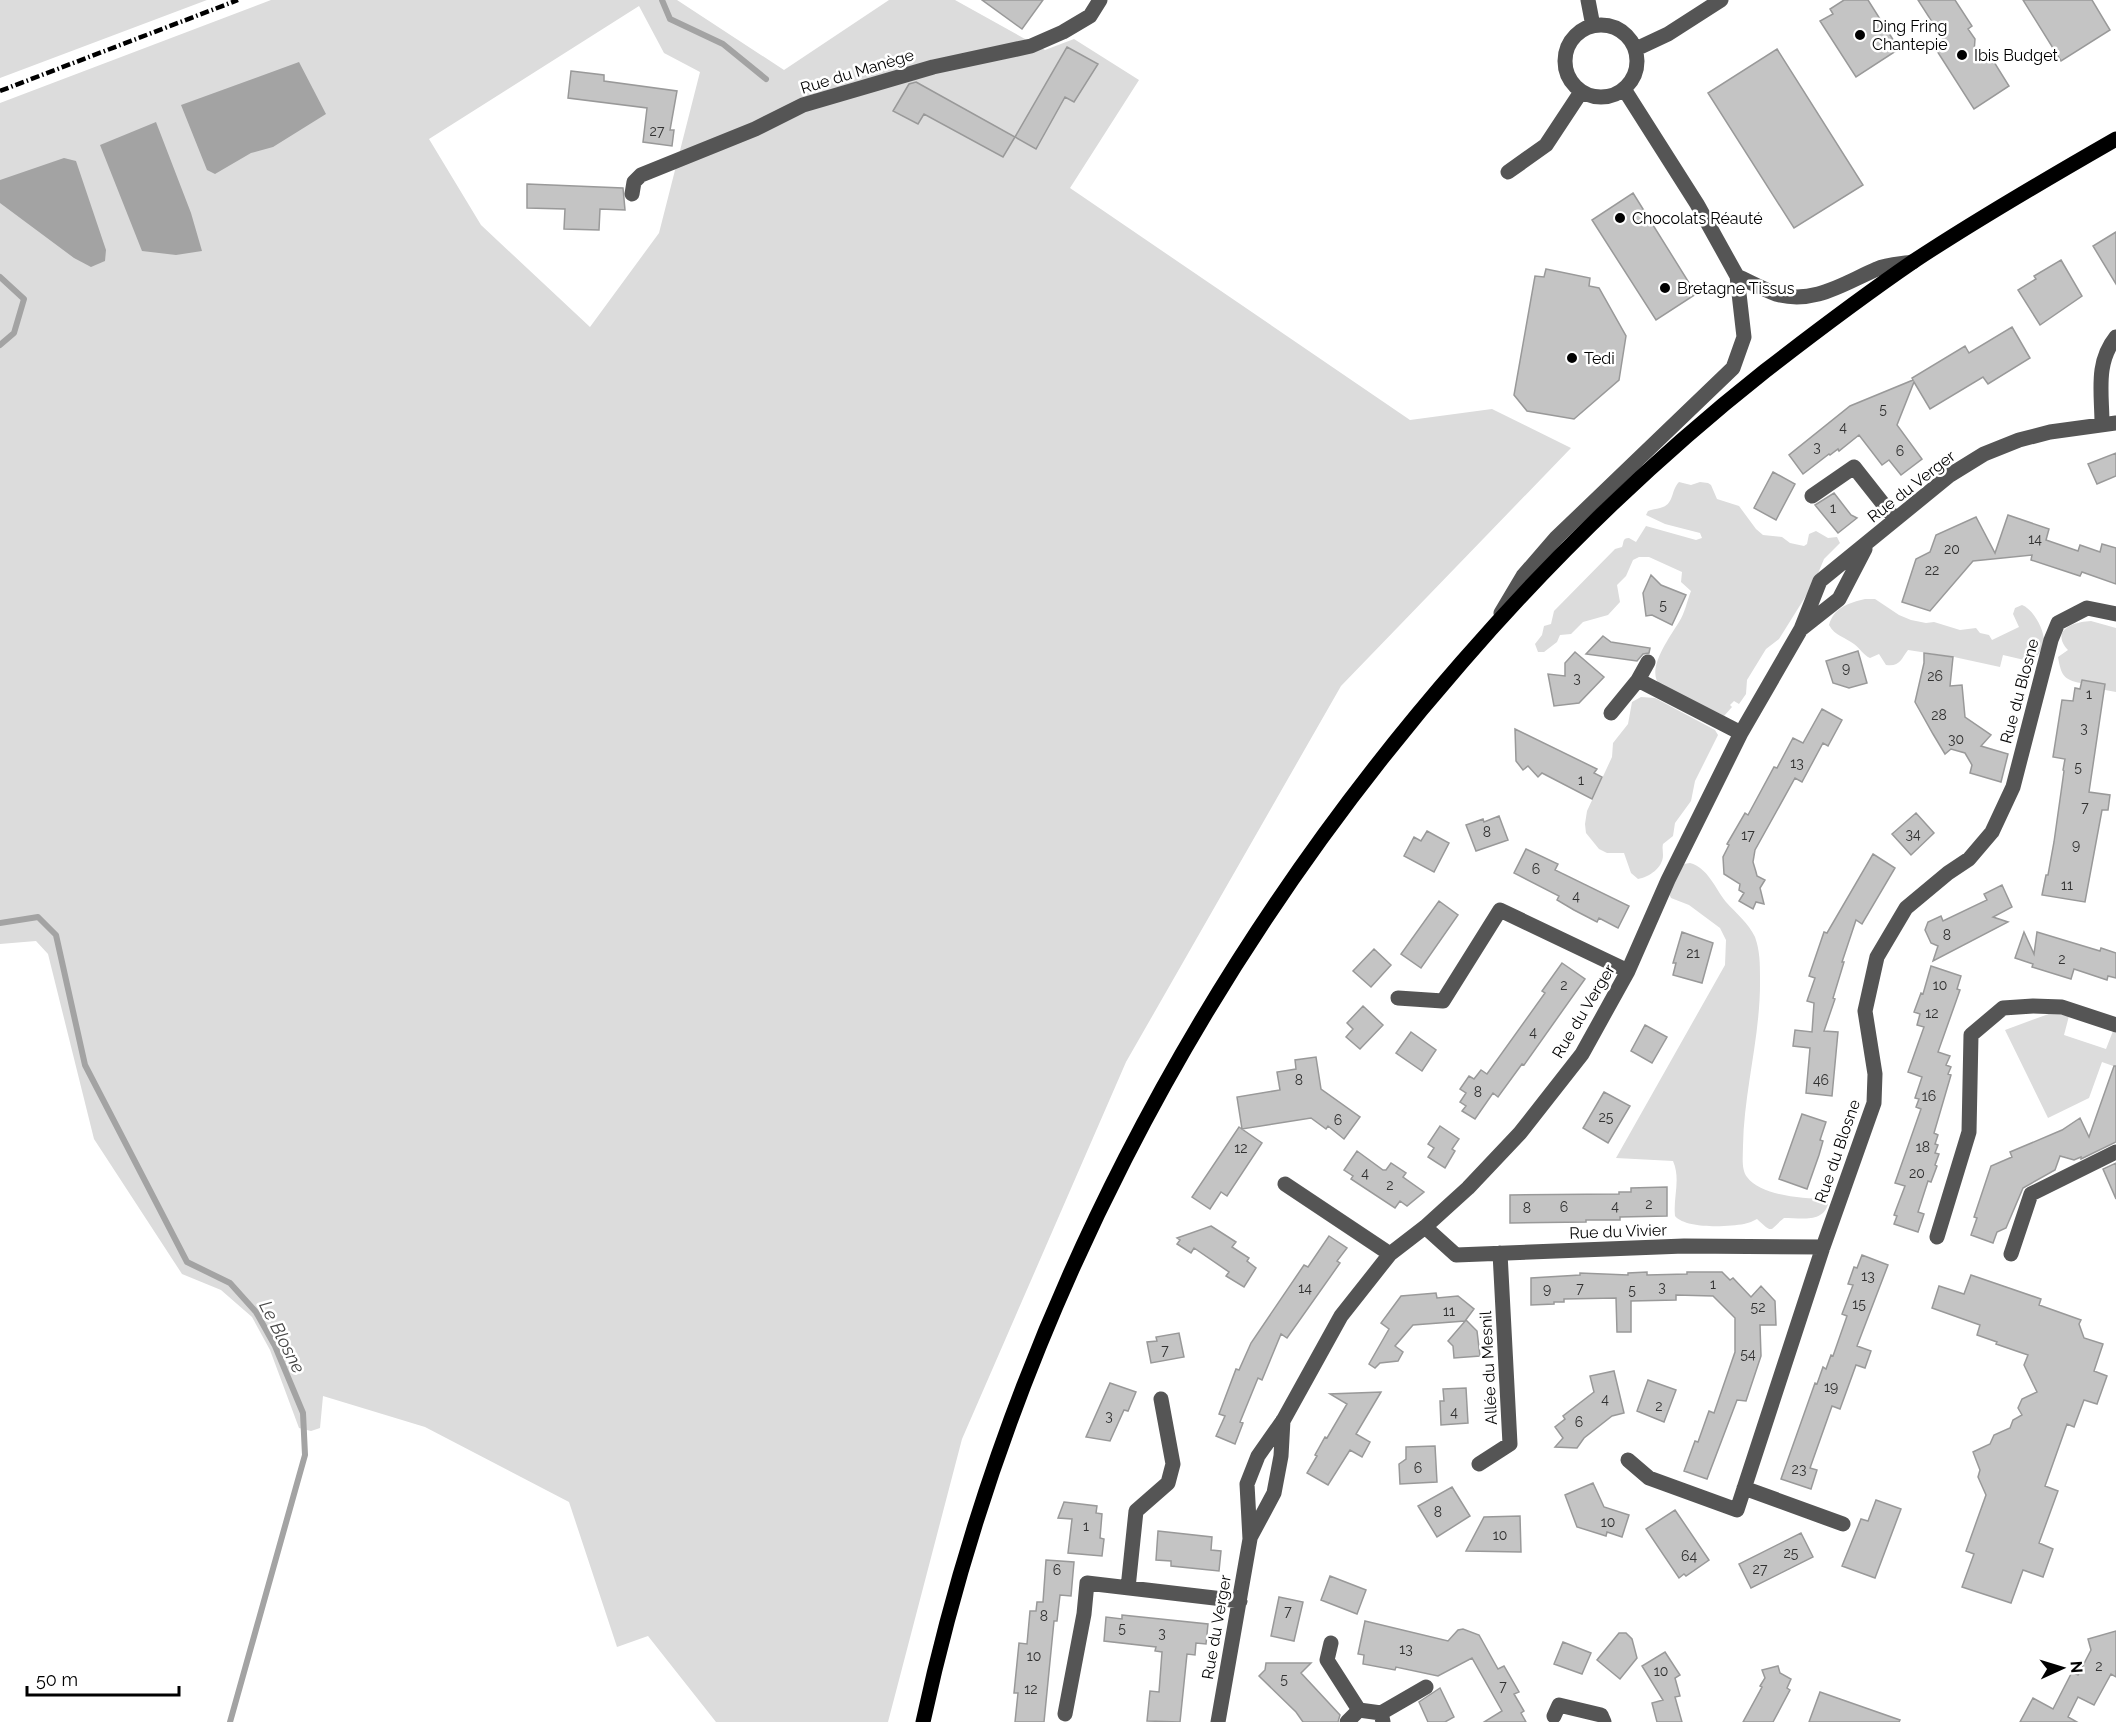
<svg xmlns="http://www.w3.org/2000/svg" width="2116" height="1722" viewBox="0 0 2116 1722" font-family="Raleway,sans-serif">
<style>
.green{fill:#dcdcdc;fill-rule:evenodd}
.water{fill:#a3a3a3}
.lines{fill:none;stroke-linecap:round;stroke-linejoin:round}
.stream{stroke:#a3a3a3;stroke-width:6}
.building{fill:#c4c4c4;stroke:#999;stroke-width:1.5}
.minor{stroke:#555;stroke-width:15}
.major{stroke:#000;stroke-width:15}
.rail{stroke:#000;stroke-width:4.5;stroke-dasharray:9 3 1.5 3;stroke-linecap:butt}
.poi-dot{fill:#000;stroke:#fff;stroke-width:2}
.labels{text-anchor:middle;stroke-width:5;stroke-linejoin:round;paint-order:stroke}
.number-label{font-size:14px;fill:#313131}
.poi-label{font-size:16px;fill:#000;stroke:#fff;text-anchor:start}
.street-label{font-size:16px;fill:#000;stroke:#fff}
.water-label{font-size:18px;font-style:italic;fill:#444;stroke:#fff}
</style>
<rect width="100%" height="100%" fill="#fff"/>
<path class="green" d="M0,0H207L0,78Z
M271,0H677L784,70L889,0H955L1045,50L1074,39L1139,80L1070,188L1410,420L1492,409L1571,448L1341,686L1126,1062L962,1439L888,1722H716L648,1636L617,1647L569,1502L425,1427L323,1396L320,1428L311,1431L299,1428L270,1350L252,1317L221,1290L182,1274L94,1139L48,954L36,941L0,944V103ZM639,6L664,53L700,72L659,233L590,327L481,225L429,139Z
M1679,482L1691,485L1700,482L1708,483L1711,485L1717,499L1739,506L1756,529L1763,535L1782,537L1790,543L1804,546L1807,544L1809,534L1816,531L1828,538L1837,537L1840,543L1824,559L1814,583L1779,639L1766,649L1747,680L1746,694L1739,704L1734,701L1730,705L1732,707L1724,716L1660,685C1645,670 1670,637 1679,622C1685,613 1687,601 1691,591L1681,582L1682,572L1649,557H1639L1633,560L1626,576L1617,585L1620,602L1608,615L1583,622L1571,634L1560,635L1557,642L1544,652H1538L1535,644L1542,635L1544,626L1551,624L1554,611L1615,549L1622,547C1624,543 1622,538 1629,538L1636,542L1646,526L1696,540L1702,538L1700,533L1665,524L1646,515L1648,511C1653,509 1658,509 1663,507C1674,503 1671,490 1679,482Z
M1865,599H1875L1899,615L1911,620L1926,623L1934,622L1960,630L1976,628L1980,633L1989,635L1992,640L2019,627L2013,614L2015,608L2022,605C2033,609 2044,629 2044,641C2043,650 2037,655 2033,662L2003,655L2000,667L1954,657L1908,650C1901,659 1900,667 1886,665L1879,654L1870,658C1863,655 1860,648 1854,644C1845,637 1835,636 1829,625C1834,607 1849,603 1865,599Z
M2091,621L2116,628V692L2105,690V684L2082,680L2081,683C2063,680 2061,674 2058,657L2068,650C2050,630 2073,622 2091,621Z
M1641,697L1655,698L1715,730L1718,735L1695,781L1691,801L1675,823L1673,836L1663,844C1662,848 1663,851 1663,855C1663,868 1649,877 1638,879L1631,873L1624,853H1607L1599,849L1586,833L1585,824L1587,811L1612,757L1613,743L1628,724L1632,702Z
M1690,863C1708,868 1715,888 1726,902C1736,913 1749,924 1755,937C1760,951 1760,964 1760,978C1761,1035 1744,1089 1743,1146C1743,1156 1741,1169 1747,1177C1761,1196 1803,1198 1824,1199L1828,1204C1823,1223 1801,1218 1784,1218C1769,1230 1774,1235 1757,1219C1753,1221 1749,1223 1744,1224C1727,1227 1686,1229 1675,1216C1673,1197 1681,1179 1673,1161L1616,1158L1725,965L1726,940L1720,928L1689,905L1671,898L1668,892L1684,864Z
M2054,1012L2069,1016L2064,1035L2106,1049L2113,1031L2116,1032V1067L2102,1062L2089,1098L2048,1118L2005,1030Z"/>
<path class="water" d="M299,62L326,114L273,147L251,153L215,174L207,170L181,105Z
M156,122L191,213L202,251L176,255L142,251L100,145Z
M64,158L76,161L106,250L105,261L91,267L74,258L0,203V180Z"/>
<g class="lines">
<path class="stream" d="M662,0L670,19L723,44L766,79
M0,277L24,299L14,333L0,345
M0,923L38,917L56,935L85,1065L187,1262L230,1283L256,1312L275,1346L303,1413L305,1455L230,1722"/>
</g>
<path class="building" d="M982,0H1043L1022,29Z
M1844,0H1868L1899,49L1856,77L1820,21L1833,14L1830,9Z
M1918,0H1955L1972,26L1968,29L1975,39L1974,53L1984,52L1988,59L1991,57L2009,86L1974,109L1937,51L1947,45Z
M2023,0H2092L2110,30L2061,61Z
M1067,47L1098,64L1074,102L1065,97L1036,149L1015,137Z
M1777,49L1863,185L1794,228L1708,93Z
M571,71L604,75V81L677,91L670,130H674L672,146L643,142L647,108L568,98Z
M916,82L1015,137L1003,157L924,114L918,124L893,111L909,84Z
M527,184L623,188L625,210L600,209L599,230L564,229L565,209L527,208Z
M1633,193L1696,294L1656,320L1592,220Z
M2116,232V284L2093,246Z
M2061,260L2082,296L2040,325L2018,290L2036,279L2034,276Z
M1546,269L1590,278L1589,286L1599,288L1626,336L1619,380L1574,419L1527,411L1514,395L1535,276L1544,277Z
M2012,327L2030,358L1988,384L1983,377L1930,409L1914,382L1897,425L1922,459L1901,475L1889,460L1882,465L1859,435L1839,451L1838,449L1830,455L1829,454L1803,474L1789,455L1850,406L1913,380L1912,378L1965,346L1969,353Z
M2116,453V476L2097,484L2088,464Z
M1773,472L1795,484L1776,520L1754,508Z
M1834,493L1851,515L1857,518L1838,533L1815,505Z
M2008,515L2049,529L2046,540L2078,551L2080,545L2100,552L2102,544L2116,548V584L2082,572L2080,576L2031,560L2032,555L1973,561L1930,611L1902,602L1916,559L1930,552L1936,535L1976,517L1995,553Z
M1651,575L1661,585L1686,595L1672,625L1652,615L1646,616L1643,593Z
M1603,636L1611,642L1650,648L1649,653L1643,654L1637,661L1586,654Z
M1858,651L1867,683L1849,688L1833,683L1826,661Z
M1575,652L1604,677L1579,703L1554,706L1548,674L1565,676V663Z
M1924,653L1953,657L1950,686L1962,685L1965,717L1991,735L1981,746L2008,754L2001,782L1970,773L1972,765L1965,753L1951,749L1945,754L1933,734L1915,702L1924,663Z
M2082,680L2105,684L2089,792L2110,795L2108,810H2102L2085,902L2042,895L2046,875H2048L2054,842L2064,771L2063,770L2065,759L2053,757L2062,700L2073,701L2075,688L2080,689Z
M1822,709L1842,720L1828,746L1823,743L1802,782L1795,778L1755,850L1753,862L1756,872L1757,876L1765,880L1760,888L1764,904L1756,902L1753,909L1739,901L1744,893L1739,890L1740,884L1724,874L1723,857L1729,845L1727,844L1745,813L1748,815L1774,767L1777,768L1793,738L1803,743Z
M1515,729L1597,769L1594,773L1602,777L1592,799L1542,773L1538,777L1528,766L1523,770L1516,761Z
M1916,813L1934,833L1911,855L1892,834Z
M1499,816L1508,840L1476,851L1466,825L1483,819L1484,822Z
M1427,831L1449,843L1434,872L1404,856L1414,837L1421,841Z
M1526,849L1558,864L1555,870L1629,906L1618,928L1599,918L1597,922L1574,910L1557,900L1559,896L1514,873Z
M1873,854L1895,868L1862,924L1856,920L1842,962H1844L1833,998L1835,999L1824,1031L1838,1032L1832,1096L1806,1093L1810,1048L1793,1046L1795,1030L1812,1032L1814,1003L1807,1001L1815,978L1809,976L1824,932L1827,933Z
M2002,885L2012,907L1993,917L2008,922L1933,961L1938,946L1931,943L1925,930L1928,922L1941,916L1943,921L1987,900L1984,894Z
M1439,901L1458,915L1421,968L1401,954Z
M1682,932L1713,943L1702,983L1673,975L1676,963H1673Z
M2024,932L2034,954L2037,932L2100,951L2101,948L2116,953V978L2108,976L2107,980L2074,969L2071,979L2032,967L2033,964L2015,958Z
M1374,949L1391,965L1371,987L1353,971Z
M1562,963L1585,979L1524,1065L1522,1064L1498,1097L1493,1093L1475,1119L1462,1111L1466,1106L1460,1102L1466,1093L1460,1089L1469,1076L1474,1079L1481,1070L1487,1074L1545,993L1542,991Z
M1931,966L1961,976L1957,989L1960,990L1938,1052L1950,1056L1946,1065L1951,1067L1948,1074L1951,1075L1934,1133L1938,1135L1935,1144L1938,1145L1935,1153L1939,1154L1935,1165L1937,1166L1931,1182L1928,1181L1918,1212L1924,1214L1918,1232L1894,1224L1897,1216L1894,1215L1905,1186L1895,1183L1921,1109L1916,1107L1919,1099L1915,1098L1922,1077L1908,1072L1924,1027L1917,1025L1920,1014L1914,1012L1921,993L1923,994Z
M1363,1006L1383,1025L1360,1049L1346,1037L1353,1029L1347,1023Z
M1645,1025L1667,1037L1652,1063L1631,1051Z
M1411,1032L1436,1050L1422,1071L1396,1053Z
M1316,1057L1321,1089L1360,1117L1344,1139L1328,1126L1326,1129L1311,1118L1242,1129L1237,1097L1280,1090L1277,1072L1296,1069L1295,1060Z
M2114,1066H2116V1142L2081,1159V1157L2074,1160L2060,1156L2055,1170L2023,1188L2006,1228L1997,1232L1993,1243L1971,1235L1977,1218L1974,1217L1991,1166L2012,1157L2010,1152L2062,1130L2080,1118L2089,1137Z
M1604,1092L1630,1106L1608,1143L1583,1128Z
M1802,1114L1826,1122L1820,1140L1823,1141L1819,1155L1807,1189L1779,1179Z
M1440,1126L1459,1139L1452,1149L1455,1151L1445,1168L1428,1157L1434,1148L1428,1144Z
M1239,1127L1262,1143L1227,1196L1221,1192L1210,1209L1192,1197Z
M1357,1151L1383,1170H1386L1391,1163L1406,1173L1403,1177L1424,1192L1407,1206L1400,1201L1395,1208L1351,1179L1353,1176L1344,1170Z
M2116,1163V1199L2103,1169Z
M1667,1187V1216L1620,1217V1220H1586V1222L1510,1223V1195L1619,1194V1192H1631V1188Z
M1211,1226L1236,1242L1232,1247L1249,1258L1247,1261L1256,1268L1244,1287L1226,1276L1229,1272L1194,1248L1191,1253L1177,1244L1180,1240L1177,1238Z
M1329,1236L1347,1248L1337,1261L1340,1263L1287,1338L1281,1334L1262,1380L1258,1378L1240,1422L1243,1423L1235,1444L1216,1436L1225,1416L1219,1414L1236,1369L1239,1370L1251,1343L1304,1265L1308,1267Z
M1862,1255L1888,1265L1857,1346L1871,1351L1865,1368L1856,1365L1840,1409L1832,1406L1810,1468L1817,1470L1811,1489L1781,1479L1815,1383L1817,1384L1823,1367L1826,1369L1831,1355L1833,1356L1847,1316L1842,1314L1853,1285L1848,1284L1854,1267L1857,1268Z
M1647,1272V1275L1687,1274V1272H1722L1730,1280L1733,1278L1751,1297L1761,1286L1775,1301L1776,1325H1760L1761,1356L1746,1401L1737,1400L1707,1479L1684,1471L1695,1441L1698,1442L1709,1411L1714,1413L1735,1352V1318L1713,1296L1676,1295V1300L1631,1301V1332H1617L1616,1298L1564,1299V1302H1554V1304L1531,1305V1278L1580,1275V1273L1628,1275V1273Z
M1971,1275L2041,1299L2039,1305L2081,1320L2079,1324L2084,1338L2103,1344L2094,1371L2107,1376L2097,1404L2084,1400L2074,1427L2067,1424L2045,1486L2058,1491L2039,1543L2053,1549L2043,1577L2023,1570L2011,1603L1962,1587L1974,1554L1966,1551L1986,1495L1978,1477L1980,1470L1973,1452L1990,1444L1994,1435L2010,1428L2013,1420L2022,1415L2018,1408L2022,1399L2037,1392L2024,1365L2028,1355L1996,1344L1997,1342L1977,1335L1980,1325L1932,1308L1939,1286L1964,1294Z
M1436,1293L1437,1298L1458,1296L1474,1309L1465,1321L1413,1325L1395,1346L1403,1352L1398,1361L1380,1363L1375,1368L1369,1364L1389,1329L1381,1323L1401,1296Z
M1466,1320L1477,1331L1480,1356L1454,1358L1453,1346L1448,1341Z
M1179,1333L1184,1357L1151,1363L1147,1342L1157,1341L1156,1337Z
M1614,1371L1624,1413L1612,1416L1584,1438L1577,1448L1555,1447L1563,1438L1555,1427L1565,1419L1563,1416L1594,1392L1590,1376Z
M1648,1380L1676,1390L1664,1422L1637,1411Z
M1110,1383L1136,1392L1128,1411L1124,1410L1110,1441L1086,1437Z
M1466,1388L1468,1423L1441,1425L1440,1401H1444L1443,1389Z
M1381,1392L1356,1434L1370,1442L1362,1457L1350,1450L1328,1485L1307,1473L1317,1456L1315,1455L1325,1437L1327,1438L1347,1404L1330,1394Z
M1435,1446L1437,1482L1400,1484L1399,1464L1406,1459V1447Z
M1593,1483L1604,1507L1629,1515L1622,1537L1607,1532L1606,1536L1577,1527L1565,1495Z
M1452,1487L1470,1516L1437,1537L1418,1506Z
M1876,1500L1901,1509L1875,1578L1842,1566L1861,1519L1868,1521Z
M1064,1502L1097,1506L1096,1513L1102,1514L1100,1538L1104,1539L1102,1556L1068,1553L1072,1519L1058,1518Z
M1675,1510L1709,1560L1686,1576L1684,1574L1679,1578L1646,1529Z
M1520,1516L1521,1552L1466,1551L1484,1517Z
M1158,1531L1212,1537L1211,1550L1221,1551L1219,1571L1171,1566V1561L1156,1560Z
M1801,1533L1813,1557L1751,1588L1739,1564Z
M1046,1560L1074,1562L1071,1596L1060,1595L1057,1621H1054L1044,1722H1015L1018,1693H1014L1019,1643L1027,1644L1030,1611H1036L1037,1602H1043Z
M1330,1576L1366,1590L1357,1614L1321,1600Z
M1279,1597L1303,1602L1294,1641L1271,1636Z
M1122,1615L1208,1624L1206,1644L1196,1643L1195,1655L1187,1654L1180,1722L1147,1721L1150,1691L1159,1692L1162,1652L1155,1651L1156,1647L1104,1641L1106,1617L1122,1619Z
M1365,1621L1448,1641L1458,1630L1463,1629L1479,1635L1498,1669L1504,1666L1519,1692L1514,1694L1524,1711L1521,1713L1526,1722H1484L1502,1711L1472,1658L1438,1676L1396,1667L1395,1670L1363,1664L1364,1655L1358,1654Z
M2116,1631V1677L2111,1674L2094,1705L2078,1697L2068,1717L2077,1722H2020L2033,1698L2053,1709L2072,1672L2078,1675L2091,1650L2088,1639Z
M1619,1633H1626L1632,1639L1637,1658L1620,1679L1597,1660Z
M1563,1642L1591,1653L1582,1674L1554,1664Z
M1665,1652L1680,1675L1675,1678L1680,1696L1675,1697L1682,1722H1657L1652,1703L1663,1700L1642,1666Z
M1266,1663H1311L1301,1673L1340,1715L1338,1722H1303L1296,1712L1259,1676L1265,1670Z
M1778,1666L1780,1673L1791,1679L1787,1688L1790,1690L1773,1722H1743L1762,1687L1760,1686L1765,1678L1762,1670Z
M1440,1688L1454,1717L1445,1722H1428L1419,1702Z
M1820,1692L1900,1720L1899,1722H1809Z"/>
<g class="lines">
<path class="minor" d="M1588,0L1593,26
M1565 61a36 36 0 1 1 72 0a36 36 0 1 1-72 0Z
M1636,49L1668,34L1721,0
M1508,172L1546,145L1581,92
M632,194L634,182L641,175L755,129L803,105L933,67L1031,46L1063,32L1090,16L1100,0
M1737,276C1750,282 1763,289 1776,294C1814,305 1844,283 1877,269C1887,264 1902,264 1913,262
M2102,424C2102,393 2095,363 2116,337
M1812,496L1854,467L1895,519
M1501,613L1523,576L1556,538L1733,368L1744,337L1737,276L1697,204L1624,89
M1801,629L1839,599L1865,549
M1638,680L1741,733
M1611,713L1638,680L1648,662
M1398,998L1443,1001L1500,910L1628,971
M1285,1184L1390,1254
M1425,1227L1456,1255L1684,1246L1823,1247
M1937,1237L1969,1132L1971,1035L2003,1008L2033,1006L2062,1007L2116,1025
M2011,1254L2031,1194L2116,1152
M1628,1460L1649,1478L1737,1510L1823,1247L1874,1103L1875,1074L1865,1011L1877,957L1906,908L1948,873L1969,859L1992,832L2013,787L2051,640L2058,623L2087,608L2116,614
M1479,1464L1510,1444L1500,1253
M1744,1488L1843,1524
M1251,1536L1274,1493L1281,1456L1283,1420
M1128,1588L1136,1511L1168,1483L1173,1464L1161,1399
M1331,1643L1327,1660L1359,1710L1381,1713L1383,1722
M1381,1713L1426,1687
M1065,1714L1084,1614L1087,1583L1240,1601
M1554,1716L1559,1705L1601,1715L1604,1722
M1218,1722L1250,1539L1247,1484L1258,1456L1284,1419L1341,1316L1390,1254L1425,1227L1468,1188L1520,1133L1582,1054L1628,971L1668,880L1741,733L1801,629L1820,581L1950,475L1984,454L2019,440L2050,432L2116,423
M1347,1722L1359,1710"/>
<path class="major" d="M923,1722C1008,1330 1198,964 1462,662C1554,556 1655,458 1765,371C1814,333 1863,296 1914,261C1979,218 2048,178 2116,139"/>
<path class="rail" d="M0,91L238,0"/>
</g>
<g class="poi-dot">
<circle cx="1860" cy="35" r="6"/>
<circle cx="1962" cy="55" r="6"/>
<circle cx="1620" cy="218" r="6"/>
<circle cx="1665" cy="288" r="6"/>
<circle cx="1572" cy="358" r="6"/>
</g>
<g class="labels">
<g class="number-label">
<text x="657" y="136">27</text>
<text x="1883" y="414">5</text>
<text x="1843" y="432">4</text>
<text x="1817" y="452">3</text>
<text x="1900" y="456">6</text>
<text x="1833" y="513">1</text>
<text x="2035" y="544">14</text>
<text x="1952" y="554">20</text>
<text x="1932" y="575">22</text>
<text x="1663" y="610">5</text>
<text x="1846" y="673">9</text>
<text x="1935" y="681">26</text>
<text x="1577" y="683">3</text>
<text x="2089" y="699">1</text>
<text x="1939" y="720">28</text>
<text x="2084" y="733">3</text>
<text x="1956" y="744">30</text>
<text x="1797" y="768">13</text>
<text x="2078" y="772">5</text>
<text x="1581" y="785">1</text>
<text x="2085" y="812">7</text>
<text x="1487" y="837">8</text>
<text x="1913" y="839">34</text>
<text x="1748" y="840">17</text>
<text x="2076" y="850">9</text>
<text x="1536" y="874">6</text>
<text x="2067" y="890">11</text>
<text x="1576" y="901">4</text>
<text x="1947" y="940">8</text>
<text x="1693" y="958">21</text>
<text x="2062" y="964">2</text>
<text x="1564" y="990">2</text>
<text x="1940" y="990">10</text>
<text x="1932" y="1018">12</text>
<text x="1533" y="1037">4</text>
<text x="1299" y="1085">8</text>
<text x="1821" y="1085">46</text>
<text x="1478" y="1097">8</text>
<text x="1929" y="1101">16</text>
<text x="1606" y="1122">25</text>
<text x="1338" y="1125">6</text>
<text x="1923" y="1152">18</text>
<text x="1241" y="1153">12</text>
<text x="1365" y="1178">4</text>
<text x="1917" y="1178">20</text>
<text x="1390" y="1190">2</text>
<text x="1649" y="1209">2</text>
<text x="1615" y="1211">4</text>
<text x="1564" y="1212">6</text>
<text x="1527" y="1213">8</text>
<text x="1868" y="1281">13</text>
<text x="1713" y="1289">1</text>
<text x="1662" y="1292">3</text>
<text x="1305" y="1293">14</text>
<text x="1580" y="1293">7</text>
<text x="1547" y="1294">9</text>
<text x="1632" y="1295">5</text>
<text x="1859" y="1309">15</text>
<text x="1758" y="1312">52</text>
<text x="1449" y="1316">11</text>
<text x="1165" y="1355">7</text>
<text x="1748" y="1359">54</text>
<text x="1831" y="1392">19</text>
<text x="1605" y="1404">4</text>
<text x="1659" y="1411">2</text>
<text x="1454" y="1417">4</text>
<text x="1109" y="1421">3</text>
<text x="1579" y="1427">6</text>
<text x="1418" y="1473">6</text>
<text x="1799" y="1474">23</text>
<text x="1438" y="1517">8</text>
<text x="1608" y="1527">10</text>
<text x="1086" y="1531">1</text>
<text x="1500" y="1540">10</text>
<text x="1791" y="1558">25</text>
<text x="1689" y="1561">64</text>
<text x="1760" y="1574">27</text>
<text x="1057" y="1575">6</text>
<text x="1288" y="1616">7</text>
<text x="1044" y="1621">8</text>
<text x="1122" y="1633">5</text>
<text x="1162" y="1638">3</text>
<text x="1406" y="1654">13</text>
<text x="1034" y="1661">10</text>
<text x="2099" y="1671">2</text>
<text x="1661" y="1676">10</text>
<text x="1284" y="1684">5</text>
<text x="1503" y="1691">7</text>
<text x="1031" y="1694">12</text>
</g>
<g class="poi-label">
<text x="1872" y="32">Ding Fring<tspan x="1872" dy="18">Chantepie</tspan></text>
<text x="1974" y="61">Ibis Budget</text>
<text x="1632" y="224">Chocolats Réauté</text>
<text x="1677" y="294">Bretagne Tissus</text>
<text x="1584" y="364">Tedi</text>
</g>
<g class="street-label">
<text transform="translate(857 71) rotate(-17)" y="6">Rue du Manège</text>
<text transform="translate(1911 486) rotate(-38)" y="6">Rue du Verger</text>
<text transform="translate(2019 691) rotate(-75)" y="6">Rue du Blosne</text>
<text transform="translate(1583 1011) rotate(-59)" y="6">Rue du Verger</text>
<text transform="translate(1837 1151) rotate(-71)" y="6">Rue du Blosne</text>
<text transform="translate(1618 1231) rotate(-2)" y="6">Rue du Vivier</text>
<text transform="translate(1488 1368) rotate(-93)" y="6">Allée du Mesnil</text>
<text transform="translate(1216 1627) rotate(-80)" y="6">Rue du Verger</text>
</g>
<g class="water-label">
<text transform="translate(282 1337) rotate(63)" y="6">Le Blosne</text>
</g>
</g>
<g transform="translate(2062 1668) rotate(86)" stroke="#ffffff" stroke-width="4.5" paint-order="stroke">
<path d="M0-4.5L10 22L0 15L-10 22Z" fill="#000000"/>
<text y="-9" font-size="16" font-weight="bold" text-anchor="middle" fill="#000000">N</text>
</g>
<path d="M27 1686v9h152v-9" fill="none" stroke="#000000" stroke-width="3"/>
<text x="36" y="1686" font-size="18" fill="#000000" stroke="#ffffff" stroke-width="4.5" paint-order="stroke">50 m</text>
</svg>
